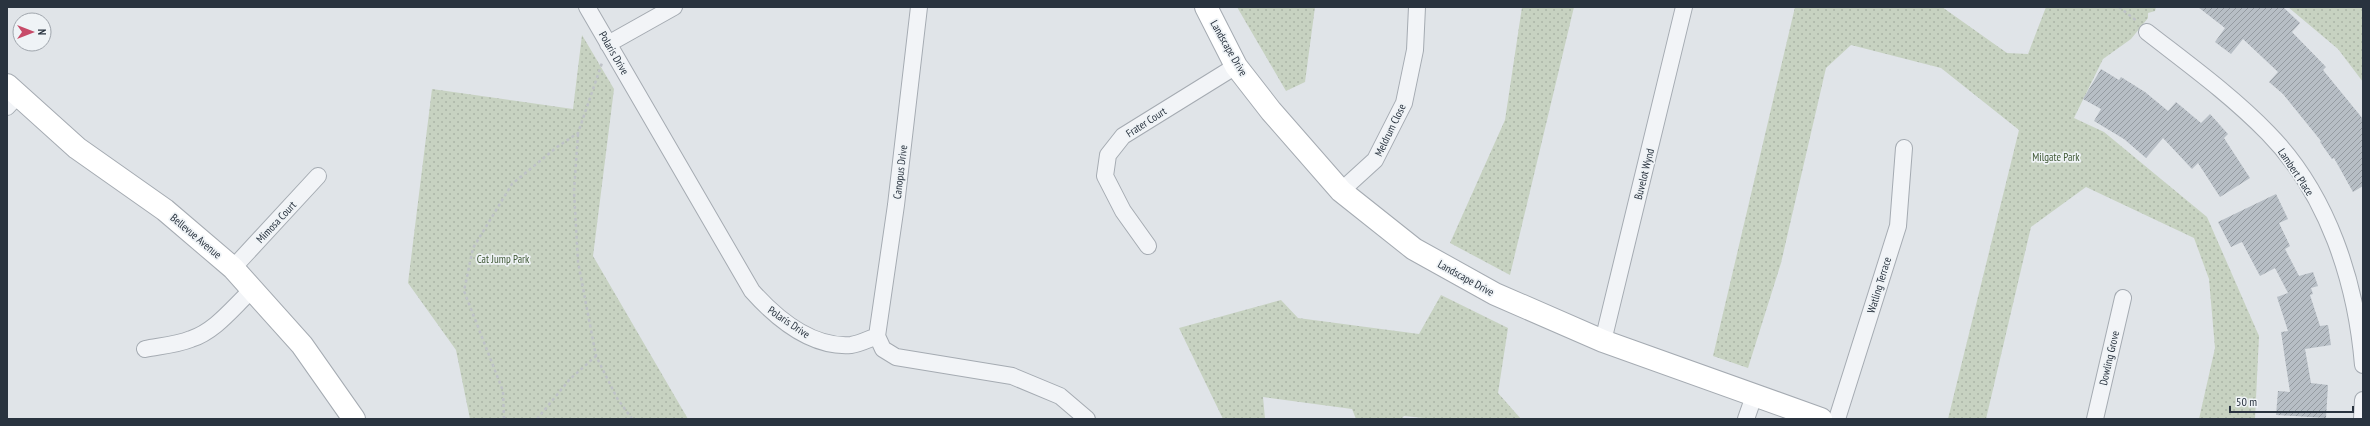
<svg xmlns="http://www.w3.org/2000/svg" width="2370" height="426" viewBox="0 0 2370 426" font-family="'PT Sans Narrow',sans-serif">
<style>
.park{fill:url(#park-dots)}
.building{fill:url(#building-hatch)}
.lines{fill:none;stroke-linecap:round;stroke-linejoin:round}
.street-casing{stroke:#a5abb2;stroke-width:18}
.secondary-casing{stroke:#a5abb2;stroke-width:24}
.path{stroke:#bec2c7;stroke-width:2.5;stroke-dasharray:3 3;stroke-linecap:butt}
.street{stroke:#f2f4f7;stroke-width:16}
.secondary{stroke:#fff;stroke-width:22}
.labels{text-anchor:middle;stroke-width:3.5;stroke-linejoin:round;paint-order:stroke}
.street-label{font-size:11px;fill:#29333f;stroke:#eff3f6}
.park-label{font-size:11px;fill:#415a37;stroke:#eff3f6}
</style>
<defs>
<pattern id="park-dots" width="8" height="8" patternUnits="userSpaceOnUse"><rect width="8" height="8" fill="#c7d2c1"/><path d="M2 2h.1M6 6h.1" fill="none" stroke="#abb5a7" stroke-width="1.8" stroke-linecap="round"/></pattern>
<pattern id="building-hatch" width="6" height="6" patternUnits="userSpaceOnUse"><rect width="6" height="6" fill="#b7bec5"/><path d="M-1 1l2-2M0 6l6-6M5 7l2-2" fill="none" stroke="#959ba1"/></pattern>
</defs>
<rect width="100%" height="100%" fill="#e0e4e8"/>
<path class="park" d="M1237,7H1315L1305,82L1286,91Z
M1522,7H1574L1510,275L1450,243L1505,120Z
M1795,7H1942L2007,53L2028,54L2046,7H2156L2155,11L2148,13V18L2131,39L2103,59L2074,118L2104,132L2207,217L2259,336L2255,419H2199L2215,348L2209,279L2194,238L2086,187L2031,227L1986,419H1948L2019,130L1941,68L1851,45L1826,68L1781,263L1748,368L1713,356Z
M2288,7H2363V82L2338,49Z
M582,35L614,89L593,256L688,419H470L456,350L408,283L432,89L573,109Z
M1441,295L1508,328L1498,393L1521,419H1433L1404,416L1401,419H1356L1352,409L1263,397L1265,419H1223L1179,328L1281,300L1298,318L1419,334Z"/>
<path class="building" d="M2198,7H2283L2300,23L2292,32L2326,67L2323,70L2363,119V186L2353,192L2334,158L2332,159L2320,142L2321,141L2283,94L2269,82L2278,72L2243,39L2231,54L2215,42L2225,28Z
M2101,69L2119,80L2121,77L2145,92L2168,111L2176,102L2201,123L2210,114L2228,134L2224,138L2250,178L2220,197L2198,163L2192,169L2163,138L2146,158L2124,139L2094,121L2101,109L2083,99Z
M2276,194L2288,219L2279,223L2290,246L2285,249L2299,276L2313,272L2318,286L2311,288L2313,294L2310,295L2320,326L2328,325L2331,345L2305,349L2311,383L2328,385L2326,418L2276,415L2278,391L2290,392L2281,332L2288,331L2277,297L2288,293L2275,268L2260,276L2242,242L2231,247L2218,222Z"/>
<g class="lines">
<g class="street-casing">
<path id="street" d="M587,7L752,291C777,319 811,348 851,345C859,344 869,339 877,336L883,349L896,357L1012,376L1060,396L1087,419
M2147,32C2188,64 2231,95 2268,133C2328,194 2356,282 2363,365
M608,44L674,7
M7,107L17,96
M1341,191L1375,160L1404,103L1415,50L1417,7
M1148,246L1123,211L1105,176L1108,155L1123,136L1236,66
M233,268L318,176
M877,336L896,205L919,7
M1603,341L1684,7
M145,349C160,346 176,345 191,339C216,331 234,306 253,289
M1746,419L1754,396
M1837,419L1898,226L1904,148
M2095,419L2123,298
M2362,419L2363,400"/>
</g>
<g class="secondary-casing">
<path id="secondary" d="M1206,7L1236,66L1271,111L1341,191L1414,249L1495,294L1603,341L1821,419
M7,85L77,148L165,210L233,268L302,345L354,419"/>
</g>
<path class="path" d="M2119,7L2137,21
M578,134L574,191L578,262L596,356L617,398L632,419
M504,419L503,391L464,291L473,248L512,184L557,147L578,133L602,63
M537,419L570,379L596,356"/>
<use href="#street" class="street"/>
<use href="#secondary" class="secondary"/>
</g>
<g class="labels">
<g class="street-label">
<text transform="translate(1229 48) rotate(60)" y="4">Landscape Drive</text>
<text transform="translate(614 53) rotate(60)" y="4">Polaris Drive</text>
<text transform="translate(1146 122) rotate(-33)" y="4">Frater Court</text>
<text transform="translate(1390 130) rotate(-64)" y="4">Meldrum Close</text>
<text transform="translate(900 172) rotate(-83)" y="4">Canopus Drive</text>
<text transform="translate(2296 172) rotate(56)" y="4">Lambert Place</text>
<text transform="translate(1644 174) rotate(-76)" y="4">Buvelot Wynd</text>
<text transform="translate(276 222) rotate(-47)" y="4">Mimosa Court</text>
<text transform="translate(196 236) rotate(40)" y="4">Bellevue Avenue</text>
<text transform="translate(1466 278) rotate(29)" y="4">Landscape Drive</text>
<text transform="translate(1879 285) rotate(-73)" y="4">Watling Terrace</text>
<text transform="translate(789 322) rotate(34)" y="4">Polaris Drive</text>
<text transform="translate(2109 358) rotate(-77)" y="4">Dowling Grove</text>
</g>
<g class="park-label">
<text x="2056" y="161">Milgate Park</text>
<text x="503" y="263">Cat Jump Park</text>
</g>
</g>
<rect width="2370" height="426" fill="none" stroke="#29333f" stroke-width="16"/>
<g transform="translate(32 32) rotate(90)"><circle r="19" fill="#eff3f6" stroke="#a0a6ad"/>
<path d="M0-3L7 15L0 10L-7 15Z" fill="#c74b69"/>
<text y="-6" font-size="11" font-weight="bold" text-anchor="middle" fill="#29333f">N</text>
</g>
<path d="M2230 406v6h123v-6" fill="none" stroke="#29333f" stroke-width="2"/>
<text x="2236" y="406" font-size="12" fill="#29333f" stroke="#eff3f6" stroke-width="3" paint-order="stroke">50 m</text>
</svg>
